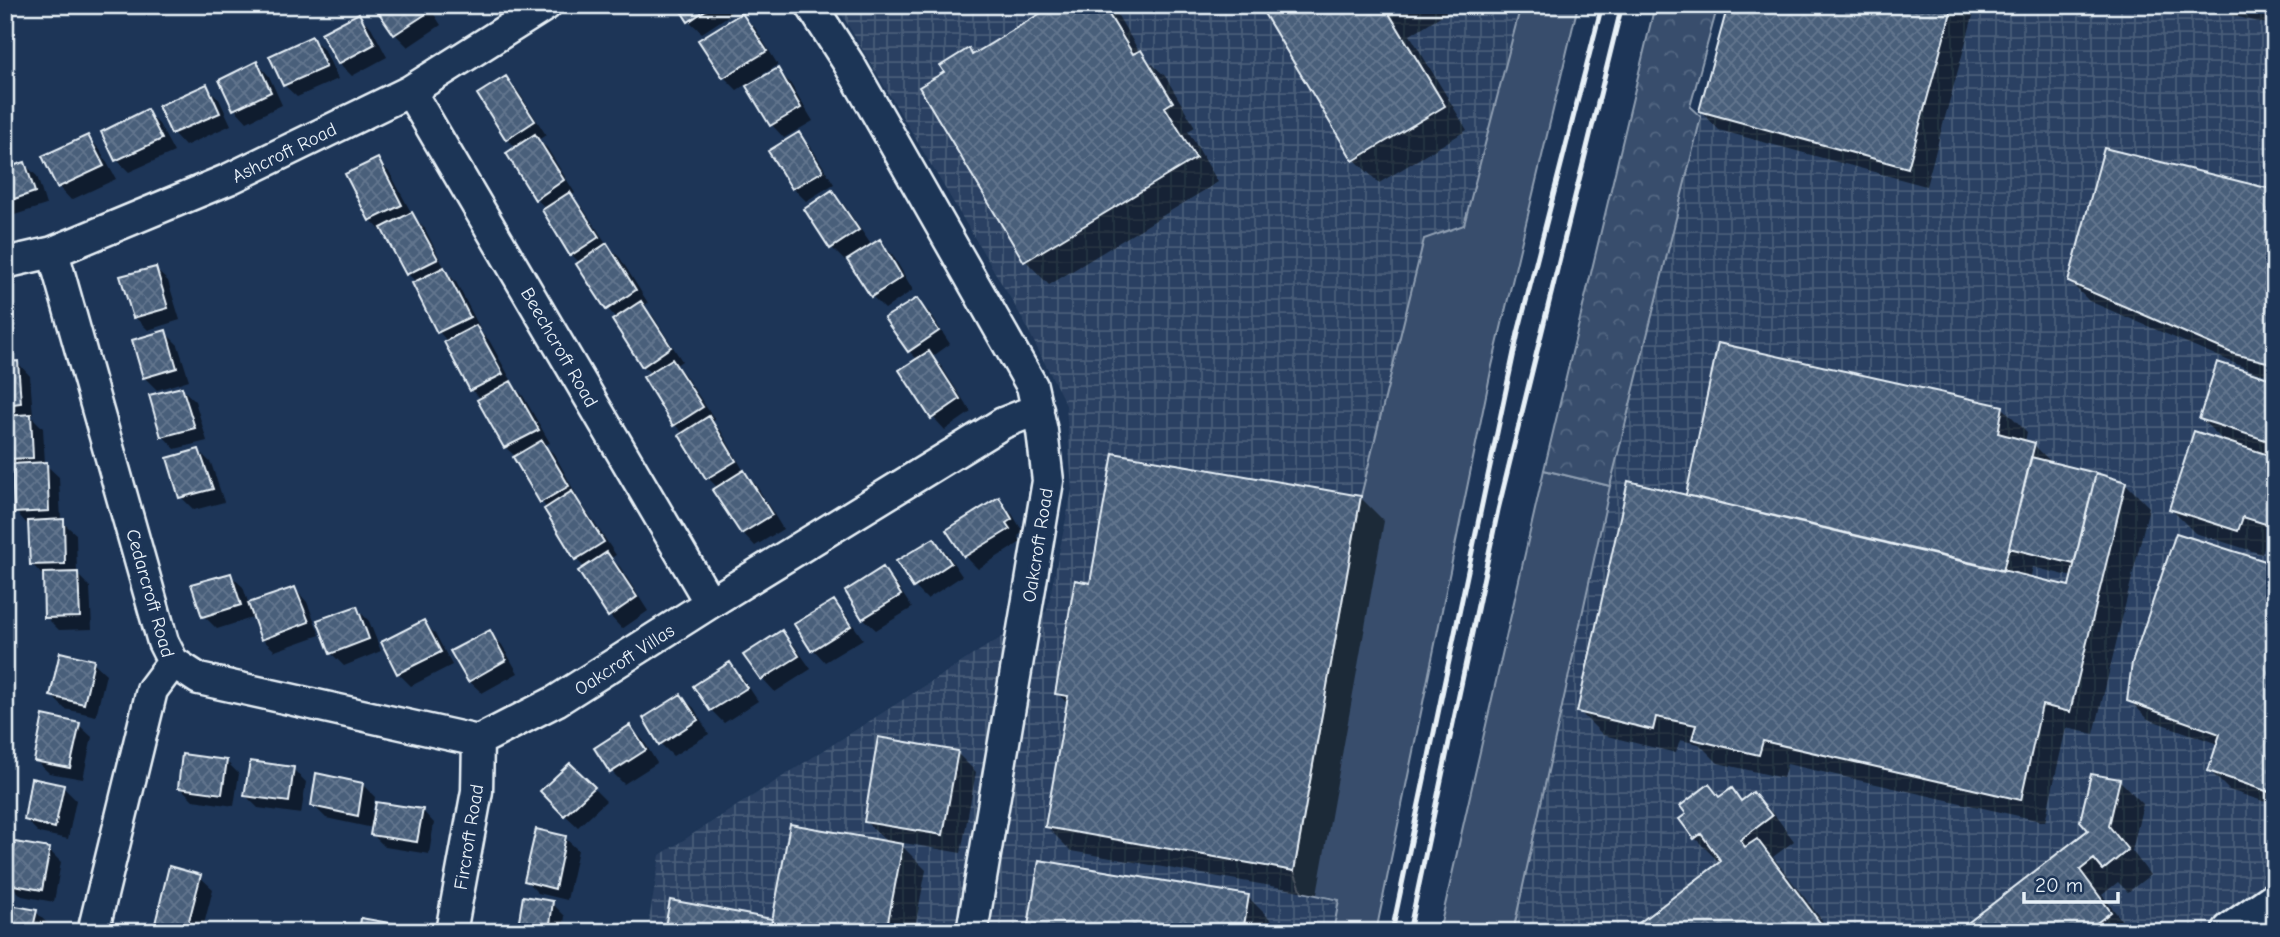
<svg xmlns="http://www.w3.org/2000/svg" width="2280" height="937" viewBox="0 0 2280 937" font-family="'Comic Neue',sans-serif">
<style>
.industrial{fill:url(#industrial-grid)}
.grass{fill:#374d6c;stroke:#909fb2;stroke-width:2}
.forest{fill:url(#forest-crowns);stroke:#909fb2;stroke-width:2}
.shadow{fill:#0007;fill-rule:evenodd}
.building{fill:url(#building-cross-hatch);stroke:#e8f1f8;stroke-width:2}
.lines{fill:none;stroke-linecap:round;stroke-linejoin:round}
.minor-casing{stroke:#e8f1f8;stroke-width:35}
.tertiary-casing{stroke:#e8f1f8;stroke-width:42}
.minor{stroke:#1d3557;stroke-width:30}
.tertiary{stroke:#1d3557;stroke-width:37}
.rail{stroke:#e8f1f8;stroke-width:5}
.labels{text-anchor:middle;stroke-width:7;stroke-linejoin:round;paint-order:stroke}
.street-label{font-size:19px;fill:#e8f1f8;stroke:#1d3557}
</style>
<defs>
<pattern id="industrial-grid" width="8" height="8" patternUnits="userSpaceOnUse" patternTransform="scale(1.75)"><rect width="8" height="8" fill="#2a4162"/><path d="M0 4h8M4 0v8" fill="none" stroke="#495d79"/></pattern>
<pattern id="forest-crowns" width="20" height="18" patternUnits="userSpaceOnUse" patternTransform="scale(1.75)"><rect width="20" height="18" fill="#374d6c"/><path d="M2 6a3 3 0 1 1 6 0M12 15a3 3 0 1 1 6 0" fill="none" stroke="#546782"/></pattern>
<pattern id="building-cross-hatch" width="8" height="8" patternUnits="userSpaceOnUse" patternTransform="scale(1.75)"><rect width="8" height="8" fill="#495e7a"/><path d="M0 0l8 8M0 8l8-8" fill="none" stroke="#63768e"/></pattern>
</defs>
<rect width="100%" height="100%" fill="#1d3557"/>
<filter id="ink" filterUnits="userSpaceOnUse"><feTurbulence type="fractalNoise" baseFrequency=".0143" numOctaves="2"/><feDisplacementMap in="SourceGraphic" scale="14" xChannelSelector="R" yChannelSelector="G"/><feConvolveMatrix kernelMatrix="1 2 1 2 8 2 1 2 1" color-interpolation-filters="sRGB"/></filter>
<g filter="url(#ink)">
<path class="industrial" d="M836,5H1521L1450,275L1333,932H647L660,855L987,646L1047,611L1072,490L1066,405L1021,316Z
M1728,5H2275V932H1513L1610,486L1701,117L1699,111Z"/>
<path class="grass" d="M1521,5H1578L1492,366L1376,932H1333L1339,900L1302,892L1294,871L1361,496L1424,239L1464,225Z
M1544,470L1610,486L1513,932H1439Z"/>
<path class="forest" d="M1655,5H1718L1690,107L1701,117L1610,486L1544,470Z"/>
<path class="shadow" d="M378,5H428L441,25L408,47L395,34Z
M447,5H473L457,15Z
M679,5H726L731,14L702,33L689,21Z
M1057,5H1110L1114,9L1140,53L1165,76L1195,127L1188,131L1218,182L1049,285L1026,261L946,73L968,50L974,56Z
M1261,5H1458L1410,35L1467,130L1379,183L1355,160Z
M1730,5H1976L1926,186L1719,130L1701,111Z
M2208,5H2275V26L2214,11Z
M358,15L371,27L387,57L352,76L339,63Z
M742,15L755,28L778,65L737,90L724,77Z
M312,38L325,51L338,79L297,97L284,85Z
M257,63L269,76L282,105L247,122L235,109Z
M777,70L790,83L813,121L784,138L772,125Z
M506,78L518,91L546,135L538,140L547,148L575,193L571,196L582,207L608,246L620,258L648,303L643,306L653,316L682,361L676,365L684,374L715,420L712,422L721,431L746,475L756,485L783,529L755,546L743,533L715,490L718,488L708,478L681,435L684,434L675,425L651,374L643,365L617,319L608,309L580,263L571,254L547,209L536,199L516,148L507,139Z
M206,86L219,99L231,125L185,146L173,133L161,107Z
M146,112L159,124L174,152L129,172L117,160Z
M799,134L811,147L834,184L806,201L793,188Z
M88,137L100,150L116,179L71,200L59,187Z
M377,160L390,173L413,216L424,227L447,273L456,282L481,330L479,331L489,340L515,387L523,396L550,443L545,445L555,455L579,500L616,555L611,558L620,567L648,611L622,629L610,616L580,572L585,568L576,559L516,457L505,447L481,399L472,390L448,342L439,332L416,282L408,274L385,232L383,233L371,220L347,174Z
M24,164L37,176L46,205L5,218V170Z
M2275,192V377L2255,372L2089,301L2070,282Z
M832,193L844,205L872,246L879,242L892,254L913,290L885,309L872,296L848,258L844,260L832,248L806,210Z
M155,269L168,281L180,320L148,330L135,317Z
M916,300L929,312L950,344L932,357L941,366L971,412L945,430L933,417L918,360L909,351Z
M5,303L8,305L13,363H18L30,376L33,415H30L43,428L45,464L59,477L61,521L76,534L77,574L90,587L92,629L59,630L46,617L44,577L32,564L28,525L16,512L14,471L5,465Z
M165,332L178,345L189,380L157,390L144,377Z
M2275,382V543L2267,540L2262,554L2195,533L2171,509L2226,443L2201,419Z
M182,389L195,401L207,441L175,449L163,436Z
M2003,408L2027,432L2025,442L2034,445L2054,465L2125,483L2149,507L2094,734L2066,728L2045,822L1787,764L1783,778L1718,763L1699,744L1680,740L1676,753L1603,735L1579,711L1687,497ZM2033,567L2073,577L2071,588L2030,579Z
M199,451L211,463L224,502L194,510L181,497Z
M1360,497L1384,521L1317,894L1071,851L1047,827L1068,704L1057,693L1091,585Z
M998,499L1011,512L1023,532L1018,536L1021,542L978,569L965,556Z
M933,540L946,552L962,576L927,599L914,586Z
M2275,566V805L2229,790L2210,771L2218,744L2148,719L2129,700Z
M883,569L895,582L912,608L876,630L863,618Z
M230,575L243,587L249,605L295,589L307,602L320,635L275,651L262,639L255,617L217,629L204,616Z
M833,602L846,615L863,639L825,662L813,649Z
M356,608L369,621L381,651L344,666L331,653Z
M424,622L436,635L452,665L411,686L398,673Z
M490,632L502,645L518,673L482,693L469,681Z
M781,633L794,645L811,669L775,692L763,679L746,655Z
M93,662L106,674L96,716L65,709L52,696Z
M730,664L742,677L758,701L724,723L711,710Z
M681,696L694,708L709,734L673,756L661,744Z
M79,725L92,737L83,779L49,773L36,761Z
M630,727L643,740L657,763L624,784L612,772Z
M957,753L976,772L961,853L898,842L926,870L914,932H666L672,902L774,921L888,843L865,821Z
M226,761L239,774L234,806L193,800L180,787Z
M570,765L606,801L578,827L565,815Z
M293,769L306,782L301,814L258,808L245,795Z
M2119,780L2143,804L2132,851L2150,875L2128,892L2118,882L2102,895L2131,932H1959L2090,830Z
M362,784L375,797L372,814L422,810L434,823L429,854L385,847L372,834L373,828L326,818L313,805Z
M1709,786L1721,798L1732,790L1743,802L1753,794L1777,818L1794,841L1773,857L1831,932H1630L1721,864L1695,838L1681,820L1688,815Z
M63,787L76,800L68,839L39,833L26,820Z
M565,838L578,850L567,900L538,893L526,881Z
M49,850L61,862L54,902L22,896L9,883Z
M200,877L213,889L202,932L155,931Z
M1248,897L1272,921L1270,932H1029Z
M552,903L565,916L563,932H519Z
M36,912L48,924L47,932H5Z"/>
<path class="building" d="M425,5L429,12L394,35L374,6Z
M677,5H713L688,22Z
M1054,5H1103L1133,54L1141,50L1173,102L1165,107L1196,158L1024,262L919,87L944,72L940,66L969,48L972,55Z
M1259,5H1395L1387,10L1445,106L1353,161Z
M1728,5H1953L1908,168L1699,111Z
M2243,5H2275V13Z
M359,13L375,44L338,64L321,33Z
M742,13L767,51L723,78L698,40Z
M312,36L326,67L283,86L269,56Z
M257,61L271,92L233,110L219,80Z
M778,68L801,108L770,126L746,86Z
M506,76L535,121L506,140L477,94Z
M207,84L220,113L171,134L158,106Z
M147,109L162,139L115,161L101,132Z
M799,132L823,171L792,189L768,151Z
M535,134L564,180L535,200L506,153Z
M88,135L104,166L57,188L42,156Z
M2104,148L2275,190V364L2234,354L2068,282Z
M378,158L402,205L369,221L345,174Z
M25,162L35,192L5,202V168Z
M832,190L859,230L830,249L804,209Z
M570,192L599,237L570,256L542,210Z
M412,212L438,259L406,275L381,228Z
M880,239L902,277L871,297L847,260Z
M607,243L636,290L606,310L576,264Z
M156,267L168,308L133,318L120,276Z
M444,267L470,317L437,333L412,283Z
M917,298L939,331L908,352L884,318Z
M641,301L671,347L642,367L612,320Z
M476,325L503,374L470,391L444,342Z
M166,330L177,368L143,378L132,340Z
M1718,343L2003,406L1998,433L2035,443L2003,571L1686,495Z
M929,351L960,399L931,419L899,370Z
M672,359L703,407L673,426L643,377Z
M18,361L21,403L5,405V362Z
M2217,362L2275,380V443L2199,419Z
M511,381L539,430L504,448L477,400Z
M182,387L195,428L161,437L149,395Z
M31,414L33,458L5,459V416Z
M709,416L736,461L706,479L679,435Z
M2194,431L2275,457V527L2243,517L2238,531L2169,509Z
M542,440L569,486L540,503L513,457Z
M199,449L213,489L179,498L167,458Z
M1113,453L1361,496L1294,871L1045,827L1068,696L1055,694L1075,580L1090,583Z
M2031,457L2096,473L2074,564L2009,548Z
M47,462L49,511L14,513L12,464Z
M744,470L772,515L741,534L712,490Z
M2096,473L2126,482L2070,712L2042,705L2021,800L1763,741L1759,755L1692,739L1696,725L1656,717L1653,730L1577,712L1628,481L2069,586Z
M572,491L604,542L575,560L544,509Z
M999,497L1012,519L1006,523L1010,529L964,557L946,530Z
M64,519L65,564L30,565L28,521Z
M2176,533L2275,564V794L2208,771L2220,734L2127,701L2132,663Z
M934,538L951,563L913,588L896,561Z
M607,552L637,597L608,617L578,571Z
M883,567L901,595L862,619L845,591Z
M78,572L80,617L44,618L43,573Z
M231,573L241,605L202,617L191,584Z
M295,587L309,622L261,640L248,603Z
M834,600L851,626L811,651L794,624Z
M357,606L369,639L330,654L317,620Z
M424,620L441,652L397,674L381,642Z
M490,630L506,660L468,682L450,651Z
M782,630L799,656L761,680L743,655Z
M60,652L94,660L84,704L50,696Z
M730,662L747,688L710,711L693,686Z
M681,694L698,720L659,745L643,718Z
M43,715L80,723L70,768L34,761Z
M630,725L646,750L610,773L594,748Z
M878,737L958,751L943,835L864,822Z
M182,754L227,760L222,794L178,788Z
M250,761L294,767L289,802L244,796Z
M570,763L595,787L564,816L540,791Z
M316,773L363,783L358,816L311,806Z
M2091,774L2120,779L2109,826L2128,850L2103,870L2094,859L2080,870L2111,912L2085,932H1956L2088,830L2080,821Z
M31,778L64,785L55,828L24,820Z
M1709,784L1719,797L1732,788L1741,801L1753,792L1772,816L1740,840L1745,847L1757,839L1827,932H1627L1721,861L1701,834L1694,839L1679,819L1686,814L1680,806Z
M376,802L423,809L417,842L370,835Z
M790,824L903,844L886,932H770Z
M536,829L566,836L555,889L524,881Z
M15,842L50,848L42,890L8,884Z
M1039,860L1249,895L1243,932H1027Z
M169,866L201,875L186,932H153Z
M523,896L553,901L549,932H517Z
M670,900L772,919L770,932H664Z
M5,904L37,910L32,932H5Z
M361,918L395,924L394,932H359Z"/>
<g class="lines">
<g class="minor-casing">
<path id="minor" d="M811,5L849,64L1032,386L1042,431L1048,481L972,932
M410,91L710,603
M53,252L163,642L173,662L199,679L478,741L556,701L710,603L1003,423L1038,409
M5,263L53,252L229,179L410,91L546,5
M93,932L152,690L173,662
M451,932L477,791L478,741"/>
</g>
<g class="tertiary-casing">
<path id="tertiary" d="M2231,932L2275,901"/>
</g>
<use href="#minor" class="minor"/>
<use href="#tertiary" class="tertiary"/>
<path class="rail" d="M1392,932L1518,333L1602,5
M1409,932L1498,510L1622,5"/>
</g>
</g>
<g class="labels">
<g class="street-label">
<text transform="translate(284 152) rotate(-26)" y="7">Ashcroft Road</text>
<text transform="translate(560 347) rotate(60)" y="7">Beechcroft Road</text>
<text transform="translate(1037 545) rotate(-81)" y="7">Oakcroft Road</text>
<text transform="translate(151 593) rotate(74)" y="7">Cedarcroft Road</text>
<text transform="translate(624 659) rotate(-33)" y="7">Oakcroft Villas</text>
<text transform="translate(468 837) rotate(-81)" y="7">Fircroft Road</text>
</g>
</g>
<rect width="2280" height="937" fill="none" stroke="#1d3557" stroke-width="28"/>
<rect x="14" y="14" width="2252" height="909" fill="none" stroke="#e8f1f8" stroke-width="2.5" filter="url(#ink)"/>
<path d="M2024 892v10h94v-10" fill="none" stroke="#e8f1f8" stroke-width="3.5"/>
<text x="2035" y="892" font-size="21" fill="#e8f1f8" stroke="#1d3557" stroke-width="5" paint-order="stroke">20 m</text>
</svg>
